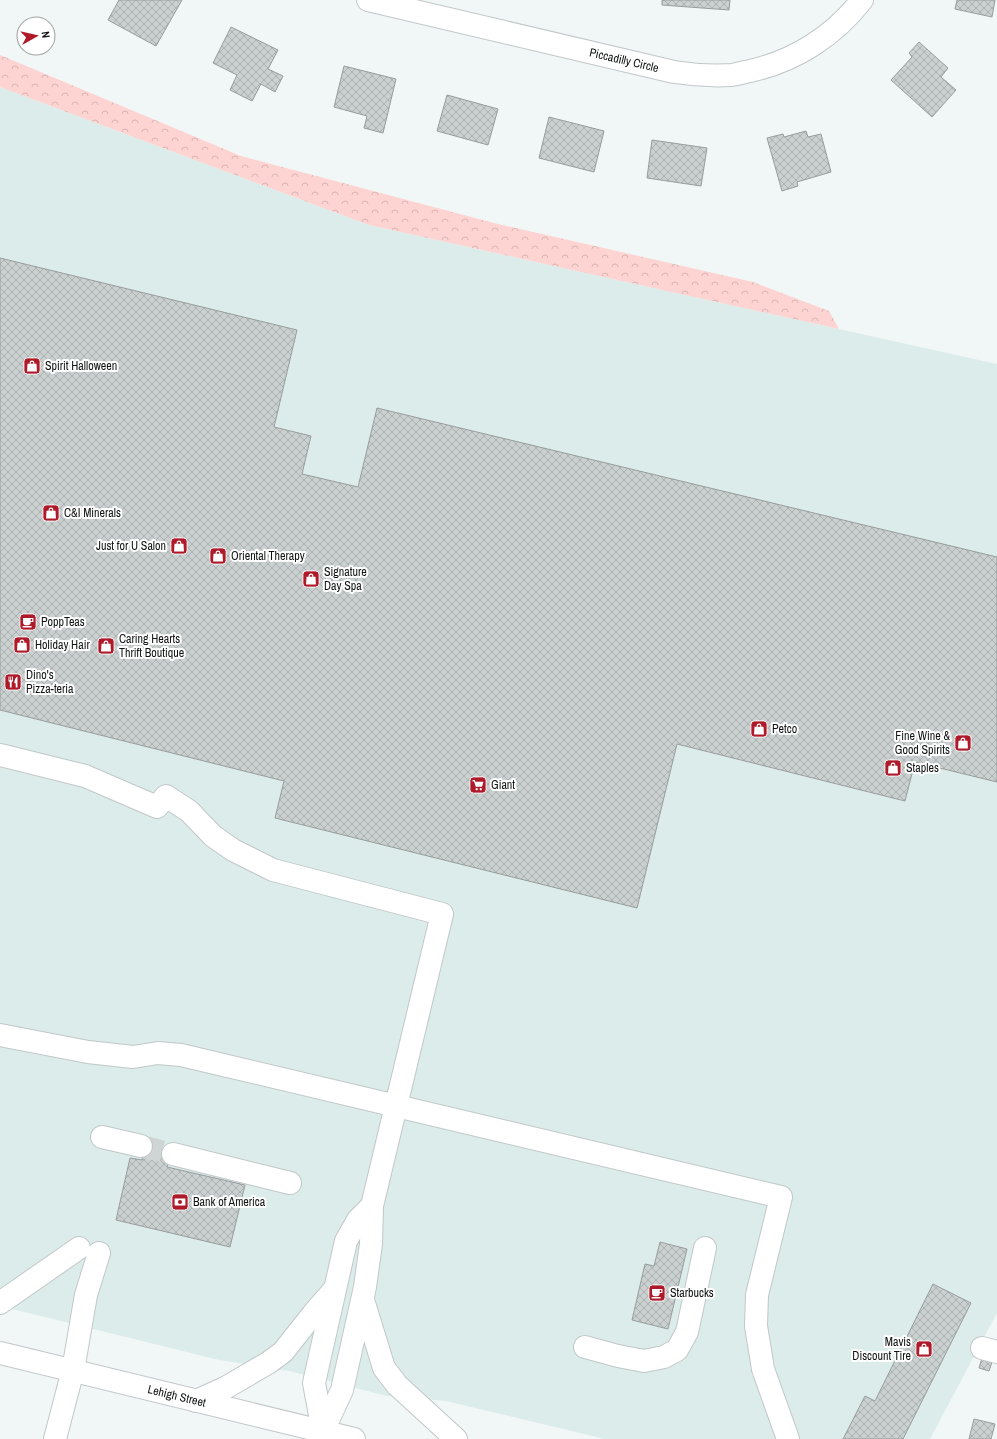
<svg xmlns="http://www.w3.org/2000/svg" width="997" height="1439" viewBox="0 0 997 1439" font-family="'Archivo Narrow',sans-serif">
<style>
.built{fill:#dceceb}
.forest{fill:url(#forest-crowns)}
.building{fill:url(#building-cross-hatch);stroke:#979d9c}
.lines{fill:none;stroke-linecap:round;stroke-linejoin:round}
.minor-tunnel{stroke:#cfd5d5;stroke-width:22;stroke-dasharray:22 11;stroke-linecap:butt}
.minor-casing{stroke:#c1c7c7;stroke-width:24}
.highway-casing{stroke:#c1c7c7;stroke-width:24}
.minor{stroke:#fff;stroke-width:22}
.highway{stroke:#fff;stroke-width:22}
.labels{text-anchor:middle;stroke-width:4;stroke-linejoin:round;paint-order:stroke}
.street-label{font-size:12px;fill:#111313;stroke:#fff}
.poi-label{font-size:12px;fill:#111313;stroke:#fff;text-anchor:start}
</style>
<defs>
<pattern id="forest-crowns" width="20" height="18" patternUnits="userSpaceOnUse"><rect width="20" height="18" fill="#fdd4d1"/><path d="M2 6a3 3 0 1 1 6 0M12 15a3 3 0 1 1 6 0" fill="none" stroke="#d8b5b3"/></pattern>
<pattern id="building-cross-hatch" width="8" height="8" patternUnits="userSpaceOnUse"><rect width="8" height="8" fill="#cad0cf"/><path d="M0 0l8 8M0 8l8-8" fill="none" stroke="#acb2b1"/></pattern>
</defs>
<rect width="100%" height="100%" fill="#f1f7f7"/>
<path class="built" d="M0,87L369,225L997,364V1313L930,1439H605L446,1401L387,1396L289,1371L219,1360L0,1306Z"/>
<path class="forest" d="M0,55L241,156L494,223L753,282L829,311L839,329L369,225L0,87Z"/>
<path class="building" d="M119,0H182L156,46L108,20Z
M662,0H730L729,10L662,5Z
M957,0H995L992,17L955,9Z
M231,27L278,50L268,69L283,76L275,92L261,84L252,101L230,90L237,75L213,63Z
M919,42L948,68L941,77L956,90L932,117L891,80L912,57L909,53Z
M344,66L396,79L383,133L364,128L367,116L334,107Z
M447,95L498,109L488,145L437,131Z
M549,117L604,131L594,172L539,158Z
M806,131L808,137L821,134L831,172L797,182L798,186L782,191L767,138L783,134L784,137Z
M652,140L707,148L701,186L647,178Z
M0,258L297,330L274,427L311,436L302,474L358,487L377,408L997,557V782L915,762L905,801L677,744L637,908L275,818L284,781L0,710Z
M145,1144L171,1150L167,1167L245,1185L230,1247L116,1220L130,1158L142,1160Z
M660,1242L687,1249L668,1329L632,1320L645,1264L654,1266Z
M933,1284L971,1303L903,1439H843L865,1396L875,1401Z
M982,1358L992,1362L989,1371L979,1368Z
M974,1419L995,1424L991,1439H969Z"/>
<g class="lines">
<path class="minor-tunnel" d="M141,1146L173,1154"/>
<g class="minor-casing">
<g id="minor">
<path id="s1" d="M368,0L674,72C693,75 713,76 732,75C738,74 744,72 750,71C795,61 834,36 862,0"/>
<path d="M0,755L85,776L157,807L166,796L189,811L213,836L233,850L273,870L442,914L372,1206L371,1244L365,1287L342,1390L323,1431L322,1439"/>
<path d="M0,1035L88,1052L133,1057L158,1053L181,1055L781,1197L757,1295L756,1326L763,1369L788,1439"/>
<path d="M102,1137L141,1146"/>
<path d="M173,1154L290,1183"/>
<path d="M363,1300L384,1368L397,1385L456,1439"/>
<path d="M0,1303L79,1248"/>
<path d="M585,1347L618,1356L644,1361L664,1357L677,1350L687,1332L705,1248"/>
<path d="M982,1348L997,1352"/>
<path d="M196,1401L225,1388L268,1363L283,1352L313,1314L333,1291"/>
<path d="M323,1431L314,1383L320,1356L346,1241L358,1220L372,1206"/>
<path d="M55,1439L73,1370L86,1295L99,1253"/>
</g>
</g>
<g class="highway-casing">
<g id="highway">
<path id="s2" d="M0,1353L354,1439"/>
</g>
</g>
<use href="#minor" class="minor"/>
<use href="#highway" class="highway"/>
</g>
<defs>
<g id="shop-square" transform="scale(0.9)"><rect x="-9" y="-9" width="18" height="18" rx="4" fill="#ae1a2a" stroke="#fff"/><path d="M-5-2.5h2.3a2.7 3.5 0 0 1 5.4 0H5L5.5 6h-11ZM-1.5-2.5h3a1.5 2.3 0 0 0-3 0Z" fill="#fff"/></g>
<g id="cafe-square" transform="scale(0.9)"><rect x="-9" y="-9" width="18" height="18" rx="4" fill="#ae1a2a" stroke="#fff"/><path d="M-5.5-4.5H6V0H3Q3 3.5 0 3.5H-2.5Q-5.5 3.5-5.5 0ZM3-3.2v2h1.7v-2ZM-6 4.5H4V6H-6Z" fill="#fff"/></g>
<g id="restaurant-square" transform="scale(0.9)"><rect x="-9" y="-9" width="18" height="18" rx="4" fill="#ae1a2a" stroke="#fff"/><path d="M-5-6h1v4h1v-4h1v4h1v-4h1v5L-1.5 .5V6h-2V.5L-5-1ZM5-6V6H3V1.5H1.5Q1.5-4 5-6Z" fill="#fff"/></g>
<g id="supermarket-square" transform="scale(0.9)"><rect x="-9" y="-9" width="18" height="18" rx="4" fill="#ae1a2a" stroke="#fff"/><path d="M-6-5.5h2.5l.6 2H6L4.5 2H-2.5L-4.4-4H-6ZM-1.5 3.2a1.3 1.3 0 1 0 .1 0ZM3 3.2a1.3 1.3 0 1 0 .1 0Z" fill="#fff"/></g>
<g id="bank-square" transform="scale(0.9)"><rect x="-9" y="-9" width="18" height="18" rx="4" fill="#ae1a2a" stroke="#fff"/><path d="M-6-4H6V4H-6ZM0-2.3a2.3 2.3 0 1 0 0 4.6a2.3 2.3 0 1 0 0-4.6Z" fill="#fff"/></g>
</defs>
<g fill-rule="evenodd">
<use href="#shop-square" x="32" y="366"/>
<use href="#shop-square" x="51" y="513"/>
<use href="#shop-square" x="179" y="546"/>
<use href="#shop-square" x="218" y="556"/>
<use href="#shop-square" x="311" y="579"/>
<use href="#cafe-square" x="28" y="622"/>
<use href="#shop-square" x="22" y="645"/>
<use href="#shop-square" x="106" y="646"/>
<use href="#restaurant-square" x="13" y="682"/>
<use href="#shop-square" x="759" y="729"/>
<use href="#shop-square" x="963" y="743"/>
<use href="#shop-square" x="893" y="768"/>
<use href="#supermarket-square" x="478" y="785"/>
<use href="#bank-square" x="180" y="1202"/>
<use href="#cafe-square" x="657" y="1293"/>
<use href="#shop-square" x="924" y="1349"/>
</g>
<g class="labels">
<g class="street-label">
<text dy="4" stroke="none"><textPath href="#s1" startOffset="263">Piccadilly Circle</textPath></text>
<text dy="4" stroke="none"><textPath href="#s2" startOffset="182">Lehigh Street</textPath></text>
</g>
<g class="poi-label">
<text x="45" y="370">Spirit Halloween</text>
<text x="64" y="517">C&amp;I Minerals</text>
<text x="166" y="550" text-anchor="end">Just for U Salon</text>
<text x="231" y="560">Oriental Therapy</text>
<text x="324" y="576">Signature<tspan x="324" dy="14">Day Spa</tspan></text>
<text x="41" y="626">PoppTeas</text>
<text x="119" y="643">Caring Hearts<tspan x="119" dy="14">Thrift Boutique</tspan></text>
<text x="35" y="649">Holiday Hair</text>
<text x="26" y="679">Dino's<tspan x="26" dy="14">Pizza-teria</tspan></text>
<text x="772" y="733">Petco</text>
<text x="950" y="740" text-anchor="end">Fine Wine &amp;<tspan x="950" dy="14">Good Spirits</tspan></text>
<text x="906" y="772">Staples</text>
<text x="491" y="789">Giant</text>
<text x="193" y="1206">Bank of America</text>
<text x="670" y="1297">Starbucks</text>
<text x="911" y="1346" text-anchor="end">Mavis<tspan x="911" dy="14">Discount Tire</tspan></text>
</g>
</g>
<g transform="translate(36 36) rotate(82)"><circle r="19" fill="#ffffff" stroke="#a0a1a1"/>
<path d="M0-3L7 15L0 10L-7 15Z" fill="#ae1a2a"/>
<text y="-6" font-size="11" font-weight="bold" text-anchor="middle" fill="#111313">N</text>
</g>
</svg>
